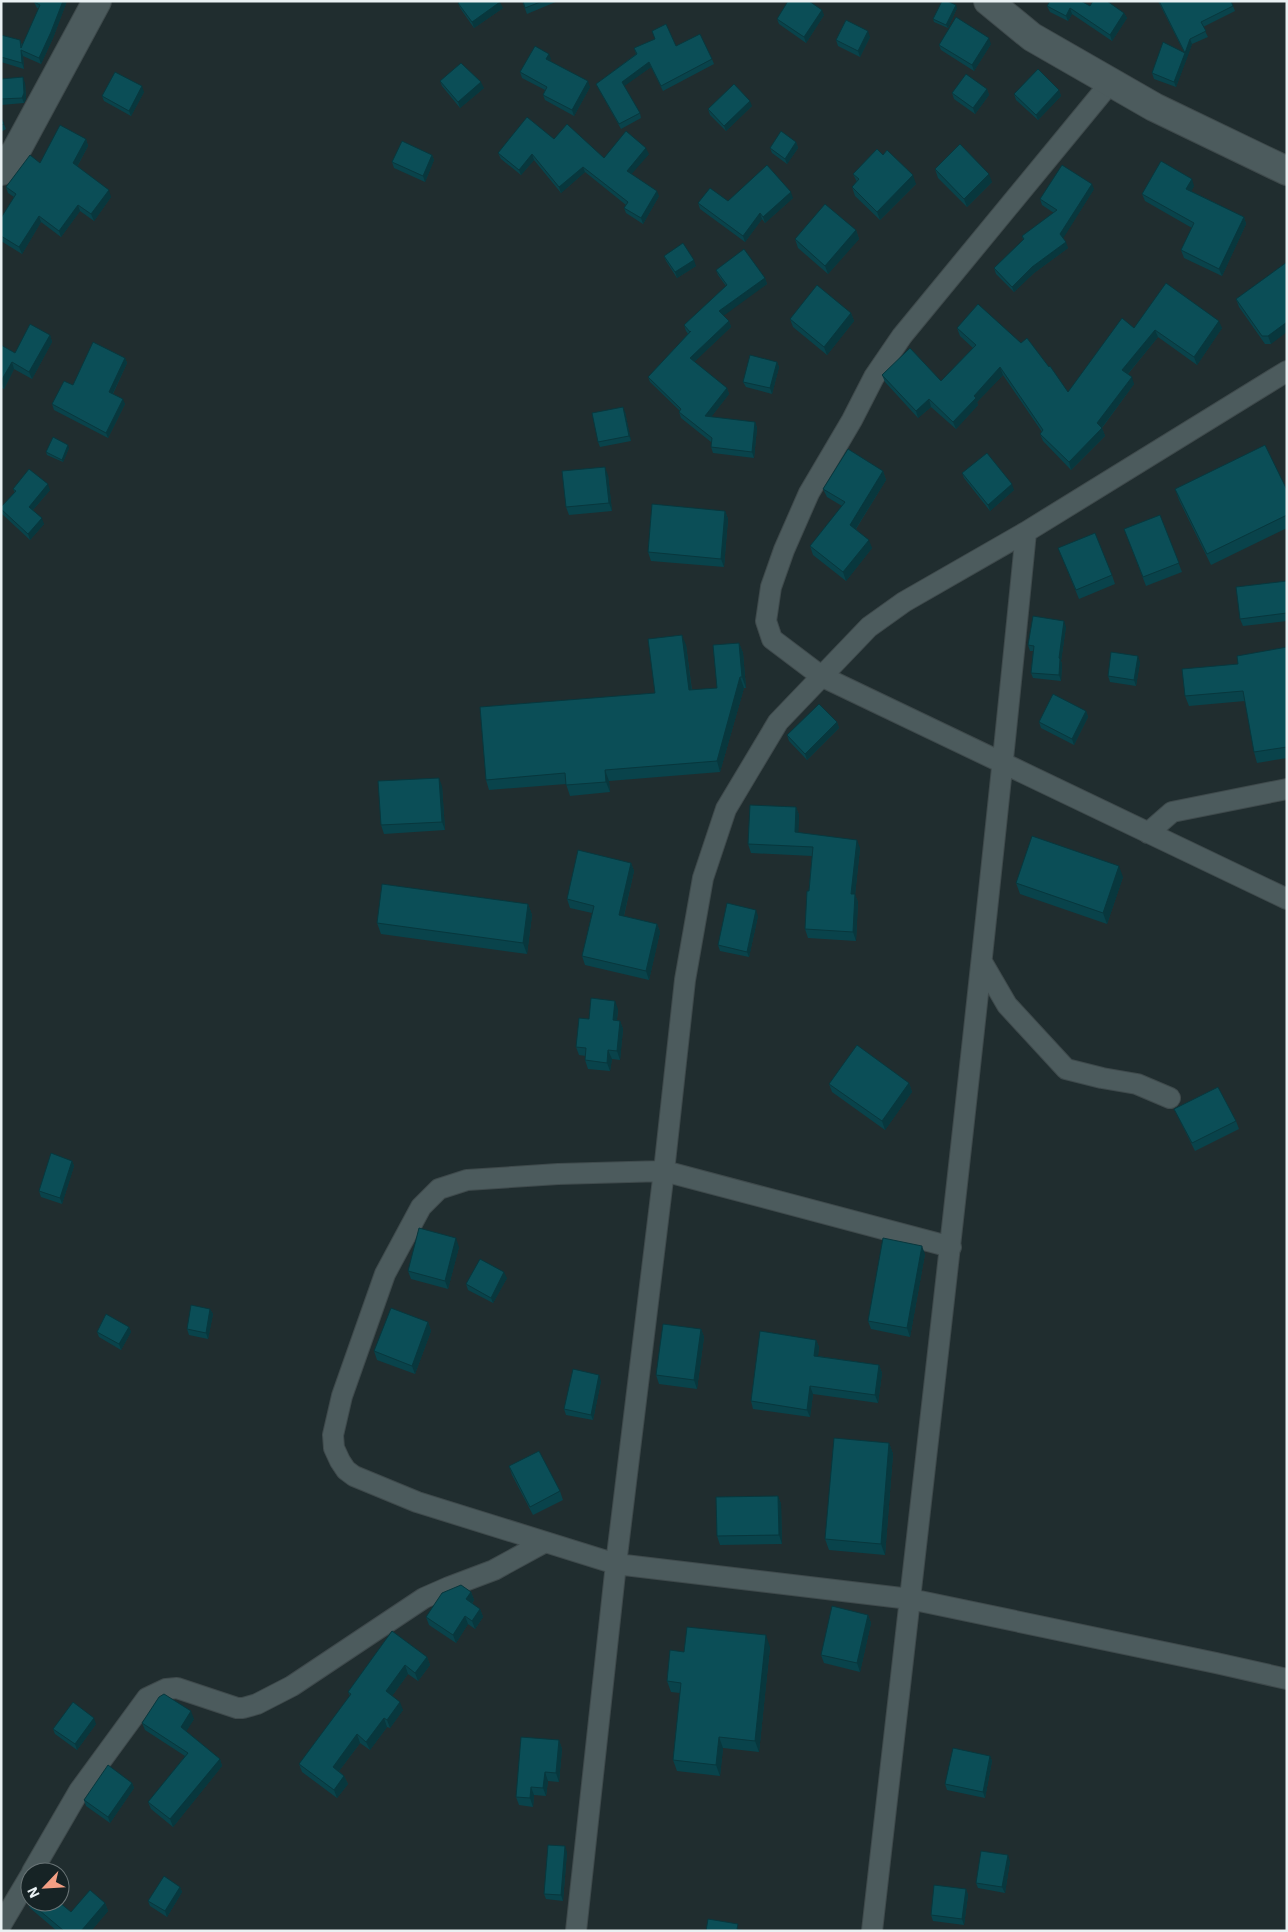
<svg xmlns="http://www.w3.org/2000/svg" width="1288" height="1932" viewBox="0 0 1288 1932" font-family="'IBM Plex Sans',sans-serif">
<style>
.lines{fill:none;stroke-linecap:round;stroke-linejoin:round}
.street-casing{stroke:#3f4a4c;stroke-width:22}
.secondary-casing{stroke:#3f4a4c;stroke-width:30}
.street{stroke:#4c5b5d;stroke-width:20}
.secondary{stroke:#4c5b5d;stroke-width:28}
.wall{fill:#09434b}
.shaded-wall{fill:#08373d}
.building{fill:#0b4e57;stroke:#08373d}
</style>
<rect width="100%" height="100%" fill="#202d2f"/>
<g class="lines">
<g class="street-casing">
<path id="street" d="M1111,82L902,336L874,377L852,420L809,493L784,550L771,587L766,621L772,639L821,676L1287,899
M1148,833L1172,812L1287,789
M982,962L1007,1005L1066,1069L1102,1078L1137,1084L1170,1098
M951,1247L664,1171L558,1174L467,1180L439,1189L421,1207L385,1274L342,1396L333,1435L334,1448L340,1461L346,1470L354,1476L417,1502L616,1564L910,1599L1216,1663L1287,1679
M32,1872L79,1791L147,1698L166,1689L177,1688L237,1708H243L257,1704L292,1686L424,1598L449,1587L494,1570L545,1542
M1,1925L30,1876
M576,1931L616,1564L664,1171L685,980L703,878L726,809L778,722L869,627L904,602L1026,532L1287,371
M872,1931C925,1465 980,999 1026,532"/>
</g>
<g class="secondary-casing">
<path id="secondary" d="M988,1L1032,37L1154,107L1287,171
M1,171L16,151L97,1"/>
</g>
<use href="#street" class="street"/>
<use href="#secondary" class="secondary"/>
</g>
<path class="wall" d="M35,1H67L53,38L41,64L23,56L24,69L1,62V35L20,40L22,45L39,9L37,8L34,2Z
M522,1H558L527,14Z
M1158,1H1231L1235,11L1203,27L1208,37L1192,44L1176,87L1154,79L1152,73L1184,52Z
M458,3L503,8L474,28L460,8Z
M1047,6L1124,13L1127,18L1112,41L1072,14L1068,21L1050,12Z
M957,8L948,28L934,22L933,19Z
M824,15L806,43L779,24L777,19Z
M870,37L860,57L838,46L836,40Z
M991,44L974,71L941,50L939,45Z
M676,46L712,59L714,64L663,91L651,67L624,86L640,113L641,118L621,129L598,88L596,84L636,54L634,48Z
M551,59L550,61L590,87L574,116L545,100L543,95L545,90L522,78L520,72Z
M1,79L25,83L26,99L24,103L1,105Z
M440,81L484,88L460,108L442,86Z
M987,89L989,95L975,114L954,99L952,93Z
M1059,90L1061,96L1038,120L1016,100L1014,94Z
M144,92L131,116L104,101L102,96Z
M752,106L726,131L710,115L708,109Z
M1,117L6,129L1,132Z
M86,139L88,146L77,167L111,197L94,221L80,211L61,237L41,222L22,254L1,241V218L14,197L8,193L6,187L40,163Z
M554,139L604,158L649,154L631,174L659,196L643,224L626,213L624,208L626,205L585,172L561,193L534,160L521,175L501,159L498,153Z
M796,142L798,148L787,164L772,153L770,148Z
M432,155L434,160L425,182L394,168L392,162Z
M883,155L916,184L880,220L855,196L852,187L857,182L853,174Z
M935,169L992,182L967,207L938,178Z
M1194,186L1191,191L1244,217L1246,224L1222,276L1184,258L1181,250L1192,228L1145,201L1142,194Z
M1094,189L1063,238L1068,248L1034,273L1014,292L996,274L994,268L1023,240L1022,236L1054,213L1042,205L1040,199Z
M793,198L765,223L762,219L745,242L700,209L698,203Z
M856,230L859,239L828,274L798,248L795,239Z
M664,256L696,266L677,278L666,261Z
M1287,262L1271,344H1265L1239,307L1236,299Z
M716,270L765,278L767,284L723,315L729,321L731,327L694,362L727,388L729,394L711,417L755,422L757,428L754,458L713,453L711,447V442L681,418L679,412L680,411L650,382L648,377L688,334L686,331L684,325L726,286L718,275Z
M851,313L854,321L827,355L793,327L790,319Z
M957,328L1068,392L1134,328H1222L1197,365L1158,337L1128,374L1134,384L1102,428L1105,436L1071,470L1043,441L1040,434L1042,432L1003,375L977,402L978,405L956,429L931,407L918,418L885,382L882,375L941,381L973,348L960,336Z
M50,335L52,342L32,379L14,369L4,389L1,387V345L15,353Z
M125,358L127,363L113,394L125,404L108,438L54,410L52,404L73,385Z
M777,362L779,367L772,394L746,387L743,382Z
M625,412L631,441L600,447L598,442Z
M69,448L63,462L47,455L46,452Z
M883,471L886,480L856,529L872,548L846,581L813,555L810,546L842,506L827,497L823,489Z
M962,473L1014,490L990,511L964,478Z
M608,475L612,511L569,515L566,507Z
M13,489L50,490L33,510L44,524L30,540L2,514L1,511V507L15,493Z
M1175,489L1287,490V528L1211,565L1179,500Z
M725,511L728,519L724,567L651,561L648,552Z
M1160,515L1182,572L1146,586L1124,529Z
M1058,548L1112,575L1115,584L1079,599Z
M1287,581V621L1243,626L1240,619Z
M1066,627L1061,661L1062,664L1061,681L1033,678L1031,673L1033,651H1030L1028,645Z
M739,643L743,653L746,688H744L720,772L609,781L610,792L570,796L566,784L489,790L486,780L655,693L686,645L692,690L717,688Z
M1287,647V758L1257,763L1254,752L1245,701L1189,706L1185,696L1238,664Z
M1140,662L1136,686L1110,682L1108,676Z
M1086,711L1088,717L1074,745L1041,728L1039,722Z
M837,722L839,728L807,760L789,741L787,735Z
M442,786L445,830L384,834L381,825Z
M796,807L799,815L798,833L860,848L855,895L858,902L856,941L808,938L805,929L812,856L751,853L748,844Z
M631,863L634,871L624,916L657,924L660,932L649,980L585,965L582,956L592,913L570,908L567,899Z
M1123,877L1107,924L1020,894L1016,883Z
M528,904L532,915L527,954L381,934L377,923Z
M758,916L749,957L720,951L718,945Z
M618,1009L617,1020L620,1021L623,1029L620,1060L612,1059L610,1071L588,1069L585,1060L586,1056L579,1055L576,1047L589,1019Z
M909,1083L912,1092L885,1130L832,1092L829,1084Z
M1174,1109L1236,1121L1239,1129L1195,1151Z
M72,1161L74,1166L62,1204L41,1197L39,1191Z
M459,1247L448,1289L411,1279L408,1271Z
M925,1254L910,1337L871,1329L868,1321Z
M507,1278L493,1303L468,1290L466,1284Z
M210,1309L213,1314L208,1339L189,1335L187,1329Z
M428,1322L431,1331L415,1374L377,1360L374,1351Z
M129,1327L131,1332L121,1350L99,1337L97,1332Z
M701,1329L704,1337L697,1389L659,1384L656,1375Z
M816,1340L819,1347L818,1356L879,1365L882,1373L878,1403L813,1394L810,1417L753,1409L751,1401Z
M601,1381L593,1420L566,1415L564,1409Z
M889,1443L893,1454L885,1555L829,1550L825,1539Z
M509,1466L560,1491L563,1500L533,1515L512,1475Z
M778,1496L781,1504L782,1544L720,1545L717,1536Z
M471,1592L474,1600L472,1604L480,1609L483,1617L475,1629L468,1624L456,1643L429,1625L426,1617Z
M868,1615L871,1623L860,1672L824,1663L821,1655Z
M392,1631L427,1657L430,1665L418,1681L408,1674L392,1696L403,1710L390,1728L387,1727L370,1750L360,1743L339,1771L344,1776L348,1784L337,1798L302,1772L299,1764L350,1696L348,1692Z
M770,1647L759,1752L723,1748L720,1776L677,1771L673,1760L680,1693L671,1692L667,1681L684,1652Z
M194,1719L186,1731L220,1759L222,1766L173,1827L151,1809L148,1802L185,1756L145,1730L142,1723Z
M96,1724L77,1750L55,1734L53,1729Z
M559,1740L562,1749L559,1782L548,1781L546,1796L534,1795L533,1807L519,1805L516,1797Z
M990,1756L992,1761L985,1798L947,1790L945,1784Z
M132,1783L134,1788L110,1823L86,1806L84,1800Z
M567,1852L563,1901L546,1899L544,1894Z
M1010,1861L1005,1893L978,1888L976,1883Z
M180,1887L182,1892L167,1917L150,1906L148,1901Z
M966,1889L968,1895L964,1925L933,1921L931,1915Z
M27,1900L71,1912L105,1903L108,1911L91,1931H57L30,1908Z"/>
<path class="shaded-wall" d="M63,1H67L53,38L41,64L39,58Z
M500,2L503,8L474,28L472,22Z
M956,5L957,8L948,28L946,25Z
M1070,8L1072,14L1068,21L1066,16Z
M822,10L824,15L806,43L804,37Z
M1124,13L1127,18L1112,41L1110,35Z
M868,31L870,37L860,57L858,51Z
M989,38L991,44L974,71L972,65Z
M1190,39L1192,44L1187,58L1185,53Z
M21,50L23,56L24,69L22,63Z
M1185,53L1187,58L1176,87L1174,82Z
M549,54L551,59L548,64L546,59Z
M649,62L651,67L623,87L622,82Z
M23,77L25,83L26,99L24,103L22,98Z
M588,81L590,87L574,116L572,110Z
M481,82L484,88L460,108L458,102Z
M142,86L144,92L131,116L129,111Z
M987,89L989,95L975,114L973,108Z
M1059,90L1061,96L1038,120L1036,115Z
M750,101L752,106L726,131L724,126Z
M86,139L88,146L75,170L73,163Z
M796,142L798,148L787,164L785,159Z
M646,148L649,154L629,177L627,171Z
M532,154L534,160L521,175L519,170Z
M432,155L434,160L425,182L423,176Z
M583,167L585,172L561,193L559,187Z
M989,174L992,182L967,207L964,199Z
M913,175L916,184L880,220L877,212Z
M1192,179L1194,186L1189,196L1186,189Z
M1092,184L1094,189L1062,240L1060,234Z
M109,190L111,197L94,221L91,214Z
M657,191L659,196L643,224L641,218Z
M791,192L793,198L765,223L763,217Z
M78,205L80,211L61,237L59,231Z
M760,213L762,219L745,242L743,236Z
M39,216L41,222L22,254L19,247Z
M1244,217L1246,224L1222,276L1219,269Z
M856,230L859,239L828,274L825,266Z
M1066,242L1068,248L1034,273L1014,292L1012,287L1032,267Z
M694,260L696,266L677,278L675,272Z
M765,278L767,284L722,317L719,311Z
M851,313L854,321L827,355L824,347Z
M729,321L731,327L692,364L690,358Z
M1219,321L1222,328L1197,365L1194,357Z
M1287,322V332L1271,344L1268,336Z
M1155,330L1158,337L1125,377L1122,370Z
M50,335L52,342L32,379L29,372Z
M125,358L127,363L111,397L109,392Z
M12,362L14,369L4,389L1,381Z
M777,362L779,367L772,394L770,388Z
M1000,367L1003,375L977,402L978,405L956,429L953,422L974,396Z
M1132,377L1134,384L1100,430L1097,423Z
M727,388L729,394L707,422L705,416Z
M123,399L125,404L108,438L106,433Z
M929,399L931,407L918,418L916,411Z
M623,407L625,412L631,441L629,436Z
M755,422L757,428L754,458L752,452Z
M1102,428L1105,436L1071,470L1069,462Z
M68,445L69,448L63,462L62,460Z
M605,467L608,475L612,511L609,503Z
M883,471L886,480L853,533L850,525Z
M48,484L50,490L31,512L29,507Z
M1012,484L1014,490L990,511L988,505Z
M725,511L728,519L724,567L721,559Z
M42,518L44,524L30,540L28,534Z
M869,540L872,548L846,581L843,572Z
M1064,621L1066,627L1061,661L1062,664L1061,681L1059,675V658Z
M682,635L686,645L693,701L689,690Z
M739,643L743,653L746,688L742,677Z
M1138,656L1140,662L1136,686L1134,680Z
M740,677L744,688L720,772L717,761Z
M1086,711L1088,717L1074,745L1072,739Z
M837,722L839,728L807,760L805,754Z
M605,770L609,781L610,792L606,782Z
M439,778L442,786L445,830L442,822Z
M796,807L799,815L798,841L795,832Z
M857,840L860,848L855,895L858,902L856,941L853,932L851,894Z
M631,863L634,871L622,923L619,915Z
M1119,866L1123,877L1107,924L1103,913Z
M528,904L532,915L527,954L523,943Z
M756,910L758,916L749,957L747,952Z
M657,924L660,932L649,980L646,971Z
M615,1001L618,1009L616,1028L613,1020Z
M620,1021L623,1029L620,1060L617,1051Z
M608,1050L612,1059L610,1071L607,1063Z
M909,1083L912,1092L885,1130L882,1121Z
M72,1161L74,1166L62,1204L60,1198Z
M456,1238L459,1247L448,1289L445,1281Z
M922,1246L925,1254L910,1337L907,1328Z
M504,1272L507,1278L493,1303L491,1298Z
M210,1309L213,1314L208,1339L206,1333Z
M428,1322L431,1331L415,1374L412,1366Z
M129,1327L131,1332L121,1350L119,1344Z
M701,1329L704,1337L697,1389L694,1380Z
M816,1340L819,1347L817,1364L814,1356Z
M879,1365L882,1373L878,1403L875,1395Z
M599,1375L601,1381L593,1420L591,1415Z
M810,1386L813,1394L810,1417L807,1410Z
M889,1443L893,1454L885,1555L881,1544Z
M778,1496L781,1504L782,1544L779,1535Z
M471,1592L474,1600L469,1608L466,1599Z
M480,1609L483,1617L475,1629L472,1621Z
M868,1615L871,1623L860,1672L857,1663Z
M465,1616L468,1624L456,1643L453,1635Z
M766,1635L770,1647L759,1752L755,1741Z
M427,1657L430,1665L418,1681L415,1673Z
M405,1665L408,1674L389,1700L386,1691Z
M400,1702L403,1710L390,1728L387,1720Z
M191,1711L194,1719L184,1735L181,1727Z
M94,1718L96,1724L77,1750L75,1744Z
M384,1718L387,1727L370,1750L366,1742Z
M357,1734L360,1743L336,1775L333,1767Z
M719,1737L723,1748L720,1776L716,1765Z
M559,1740L562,1749L559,1782L556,1773Z
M990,1756L992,1761L985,1798L983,1792Z
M220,1759L222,1766L173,1827L170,1819Z
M545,1772L548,1781L546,1796L543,1788Z
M344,1776L348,1784L337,1798L334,1790Z
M132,1783L134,1788L110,1823L108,1817Z
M531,1787L534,1795L533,1807L530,1798Z
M565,1846L567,1852L563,1901L561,1895Z
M1008,1855L1010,1861L1005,1893L1002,1887Z
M180,1887L182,1892L167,1917L165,1911Z
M966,1889L968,1895L964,1925L962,1919Z
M105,1903L108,1911L91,1931H81Z"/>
<path class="building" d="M35,1H63L51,32L39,58L21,50L22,63L1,57V35L20,40L21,48L40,5L34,2Z
M460,1H500V2L472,22L458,3Z
M523,1H543L525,8Z
M788,1H809L822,10L804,37L777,19Z
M942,1H947L956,5L946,25L933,19Z
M1050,1H1081L1090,6L1093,1H1107L1124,13L1110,35L1070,8L1066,16L1047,6Z
M1159,1H1231L1233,6L1201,22L1206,31L1190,39L1185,53Z
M956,17L989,38L972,65L939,45Z
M846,20L868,31L858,51L836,40Z
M666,24L676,46L700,34L712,59L661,86L649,62L622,82L640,113L619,124L596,84L637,54L634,48L655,39L652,31Z
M1163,42L1185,53L1174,82L1152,73Z
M535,46L549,54L546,59L588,81L572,110L543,95L547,87L520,72Z
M461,63L481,82L458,102L440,81Z
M1038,69L1059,90L1036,115L1014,94Z
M115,72L142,86L129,111L102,96Z
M966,74L987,89L973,108L952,93Z
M23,77L24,93L22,98L1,99V79Z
M734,84L750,101L724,126L708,109Z
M1,117L4,124L1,125Z
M527,117L554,139L567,124L604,158L626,131L646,148L627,171L657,191L641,218L624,208L628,202L583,167L559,187L532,154L519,170L498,153Z
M60,125L86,139L73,163L109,190L91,214L78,205L59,231L39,216L19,247L1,236V218L16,194L6,187L30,155L40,163Z
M781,131L796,142L785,159L770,148Z
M402,141L432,155L423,176L392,162Z
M960,144L989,174L964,199L935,169Z
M877,149L883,155L887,150L913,175L877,212L852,187L859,179L853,174Z
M1161,161L1192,179L1186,189L1244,217L1219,269L1181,250L1194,223L1142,194Z
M767,165L791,192L763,217L760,213L743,236L698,203L710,188L728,201Z
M1062,165L1092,184L1060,234L1066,242L1032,267L1012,287L994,268L1024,239L1022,236L1057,210L1040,199Z
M825,204L856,230L825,266L795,239Z
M683,243L694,260L675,272L664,256Z
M744,249L765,278L719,311L729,321L690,358L727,388L705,416L755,422L752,452L711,447L712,438L679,412L681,409L648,377L691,331L690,332L684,325L727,285L716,270Z
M1287,262V322L1268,336H1262L1236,299Z
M1166,283L1219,321L1194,357L1155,330L1122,370L1132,377L1097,423L1102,428L1069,462L1040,434L1043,430L1000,367L974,396L976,398L953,422L929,399L916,411L882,375L910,348L941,381L976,345L957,328L978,304L1021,343L1027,338L1049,367L1050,366L1068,392L1122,318L1134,328Z
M817,285L851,313L824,347L790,319Z
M30,324L50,335L29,372L12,362L1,381V345L15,353Z
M93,342L125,358L109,392L123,399L106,433L52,404L64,381L73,385Z
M750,355L777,362L770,388L743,382Z
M623,407L629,436L598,442L592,413Z
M53,437L68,445L62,460L46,452Z
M1265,445L1287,490V515L1207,554L1175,489Z
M848,449L883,471L850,525L869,540L843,572L810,546L845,502L823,489Z
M987,453L1012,484L988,505L962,473Z
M605,467L609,503L566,507L562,471Z
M29,469L48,484L29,507L42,518L28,534L1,509V507L16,491L13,489Z
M652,504L725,511L721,559L648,552Z
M1160,515L1179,563L1143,577L1124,529Z
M1095,533L1112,575L1076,590L1058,548Z
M1287,581V613L1240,619L1236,587Z
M1033,616L1064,621L1059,658L1060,659L1059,675L1031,673L1034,646L1028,645Z
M682,635L689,690L717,688L713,645L739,643L742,677H740L717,761L605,770L606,782L566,785L565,773L486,780L480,707L655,693L648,639Z
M1287,647V747L1254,752L1243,691L1185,696L1182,669L1238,664L1237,656Z
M1111,652L1138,656L1134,680L1108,676Z
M1053,694L1086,711L1072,739L1039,722Z
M819,704L837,722L805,754L787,735Z
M439,778L442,822L381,825L378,781Z
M750,805L796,807L795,832L857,840L851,894H855L853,932L805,929L807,891H809L813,847L748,844Z
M1032,836L1119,866L1103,913L1016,883Z
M578,850L631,863L619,915L657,924L646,971L582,956L594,906L567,899Z
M382,884L528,904L523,943L377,923Z
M727,903L756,910L747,952L718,945Z
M591,998L615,1001L613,1020L620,1021L617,1051L608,1050L607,1063L585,1060L586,1048L576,1047L579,1018L589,1019Z
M857,1045L909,1083L882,1121L829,1084Z
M1218,1087L1236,1121L1192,1143L1174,1109Z
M51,1153L72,1161L60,1198L39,1191Z
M419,1228L456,1238L445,1281L408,1271Z
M883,1238L922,1246L907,1328L868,1321Z
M480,1259L504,1272L491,1298L466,1284Z
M191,1305L210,1309L206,1333L187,1329Z
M391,1308L428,1322L412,1366L374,1351Z
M106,1314L129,1327L119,1344L97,1332Z
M663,1324L701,1329L694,1380L656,1375Z
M760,1331L816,1340L814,1356L879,1365L875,1395L810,1386L807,1410L751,1401Z
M573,1369L599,1375L591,1415L564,1409Z
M834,1438L889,1443L881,1544L825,1539Z
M539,1451L560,1491L530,1507L509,1466Z
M778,1496L779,1535L717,1536L716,1497Z
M461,1585L471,1592L466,1599L480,1609L472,1621L465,1616L453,1635L426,1617L442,1593Z
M832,1606L868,1615L857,1663L821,1655Z
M687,1627L766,1635L755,1741L719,1737L716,1765L673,1760L681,1683L667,1681L670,1650L684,1652Z
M392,1631L427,1657L415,1673L405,1665L386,1691L400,1702L387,1720L384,1718L366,1742L357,1734L333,1767L344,1776L334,1790L299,1764L351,1694L348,1692Z
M164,1694L191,1711L181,1727L220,1759L170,1819L148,1802L188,1753L142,1723L159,1697Z
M73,1702L94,1718L75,1744L53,1729Z
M521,1737L559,1740L556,1773L545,1772L543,1788L531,1787L530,1798L516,1797Z
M953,1748L990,1756L983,1792L945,1784Z
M108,1765L132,1783L108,1817L84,1800Z
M548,1845L565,1846L561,1895L544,1894Z
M981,1851L1008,1855L1002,1887L976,1883Z
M164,1876L180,1887L165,1911L148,1901Z
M934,1885L966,1889L962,1919L931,1915Z
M90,1890L105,1903L81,1931H64L27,1900L30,1896V1902H59L71,1912Z
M708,1919L738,1924L737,1929L745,1931H706Z"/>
<rect width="1288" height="1932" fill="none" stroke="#e9f1f3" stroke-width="5"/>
<g transform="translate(45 1887) rotate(245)"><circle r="24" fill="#162325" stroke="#6a7577"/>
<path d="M0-4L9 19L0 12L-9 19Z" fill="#f39f84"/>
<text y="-8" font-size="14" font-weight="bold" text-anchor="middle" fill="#e9f1f3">N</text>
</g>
</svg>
